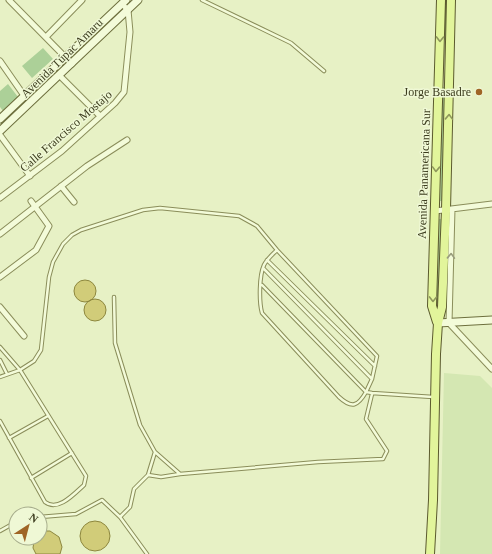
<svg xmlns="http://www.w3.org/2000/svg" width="492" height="554" viewBox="0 0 492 554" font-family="'Times New Roman',serif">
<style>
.farmland{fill:#d4e7b2}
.green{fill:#acd098}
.building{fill:#d1cc79;stroke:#8d873e}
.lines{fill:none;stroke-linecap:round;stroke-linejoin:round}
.lane-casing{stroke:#8a8d5a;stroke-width:4.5}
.street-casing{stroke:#8a8d5a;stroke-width:7}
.secondary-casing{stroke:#6d6f3d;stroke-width:9}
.primary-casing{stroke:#5b5a2e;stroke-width:10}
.lane{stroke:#f3fbd9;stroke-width:2.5}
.street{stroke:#f3fbd9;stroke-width:5}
.secondary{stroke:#f3fbd9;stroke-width:7}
.primary{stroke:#e2f59b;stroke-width:8}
.oneway{stroke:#8f985c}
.oneway2{stroke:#989c7c}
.poi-dot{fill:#9f6526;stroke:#eff8d5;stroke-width:1.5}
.labels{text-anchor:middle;stroke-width:3;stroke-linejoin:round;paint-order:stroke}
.street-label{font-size:12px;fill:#3c3c1e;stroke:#eff8d5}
.poi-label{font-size:12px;fill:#3c3c1e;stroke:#eff8d5;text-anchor:end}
</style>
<rect width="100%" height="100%" fill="#e7f1c5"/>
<path class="farmland" d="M444,373L480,376L492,388V554H440Z"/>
<path class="green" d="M122,6L125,9L77,57L74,53Z
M444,6H448V40H444Z
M43,48L53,59L32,78L22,66Z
M67,61L70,64L13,116L10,113Z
M8,84L18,97L3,111L0,107V91Z
M442,87H446L444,201H440Z
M438,219H442L439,303H436Z"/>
<path class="building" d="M74 291a11 11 0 1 1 22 0a11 11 0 1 1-22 0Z
M84 310a11 11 0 1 1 22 0a11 11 0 1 1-22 0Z
M80 536a15 15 0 1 1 30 0a15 15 0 1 1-30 0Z
M43,531H50L59,537L62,547L60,554H36L33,548L34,541L35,538H40V533Z"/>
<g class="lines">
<g class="lane-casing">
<path id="lane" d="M202,0L291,43L324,71
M267,260L375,366
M263,268L372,379
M262,285L366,392C358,406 352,409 339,397L262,313C259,302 259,276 264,265C267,259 272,255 277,250
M114,297L115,343L140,425L155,452L180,474L318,462L383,459L387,451L366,419L372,394
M0,347L20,370L86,476L84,485C74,494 58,512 45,502L0,421
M0,360L7,374
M0,377L20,370L34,361L41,350L49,277L53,262L63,244L72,235L81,230L143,210L160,208L239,216L257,226L277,250L377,356L372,379L366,392L372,393L433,397
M9,438L48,416
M148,475L161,477L180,474
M31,478L72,453
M40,517L76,514L102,500L120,517L147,554
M120,517L130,507L134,489L148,475L155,452
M0,531L16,522"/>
</g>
<g class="street-casing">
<path id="street" d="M9,0L72,64
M46,37L82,0
M0,61L25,97
M60,76L100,116
M0,135L30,176
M61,186L74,202
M0,198L62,151L115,103L124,92L130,32L128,10L122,4
M452,209L449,323L492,369
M435,211L492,204
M0,234L87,166L127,140
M0,277L36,250L49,226L31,201
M0,307L24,336"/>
</g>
<g class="secondary-casing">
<path id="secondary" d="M0,119L126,0
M0,131L138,0
M438,323L492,320"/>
</g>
<g class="primary-casing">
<path id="primary" d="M437,322L432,306L441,0
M430,554L433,500L436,354L438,323L442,307L446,210L451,0"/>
</g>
<use href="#lane" class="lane"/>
<use href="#street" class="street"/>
<use href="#secondary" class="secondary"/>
<use href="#primary" class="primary"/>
</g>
<defs><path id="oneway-chevron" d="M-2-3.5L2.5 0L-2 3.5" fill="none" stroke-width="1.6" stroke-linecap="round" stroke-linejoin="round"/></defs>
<g class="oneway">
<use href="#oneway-chevron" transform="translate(440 39) rotate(91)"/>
<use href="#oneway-chevron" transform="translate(449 117) rotate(-88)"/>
<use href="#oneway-chevron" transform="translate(436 169) rotate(92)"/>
<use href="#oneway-chevron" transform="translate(433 299) rotate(91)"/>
</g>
<use class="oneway2" href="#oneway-chevron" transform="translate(451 256) rotate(-88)"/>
<circle class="poi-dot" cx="479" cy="92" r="4"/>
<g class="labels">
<g class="street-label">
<text transform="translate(62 58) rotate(-44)" y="4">Avenida Túpac Amaru</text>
<text transform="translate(66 131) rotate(-41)" y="4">Calle Francisco Mostajo</text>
<text transform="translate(424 174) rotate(-88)" y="4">Avenida Panamericana Sur</text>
</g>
<g class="poi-label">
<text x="471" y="96">Jorge Basadre</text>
</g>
</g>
<g transform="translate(28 526) rotate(36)"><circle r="19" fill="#eff8d5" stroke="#a7ad8c"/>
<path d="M0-3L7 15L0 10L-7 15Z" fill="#9f6526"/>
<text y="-6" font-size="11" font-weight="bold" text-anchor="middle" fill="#3c3c1e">N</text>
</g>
</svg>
